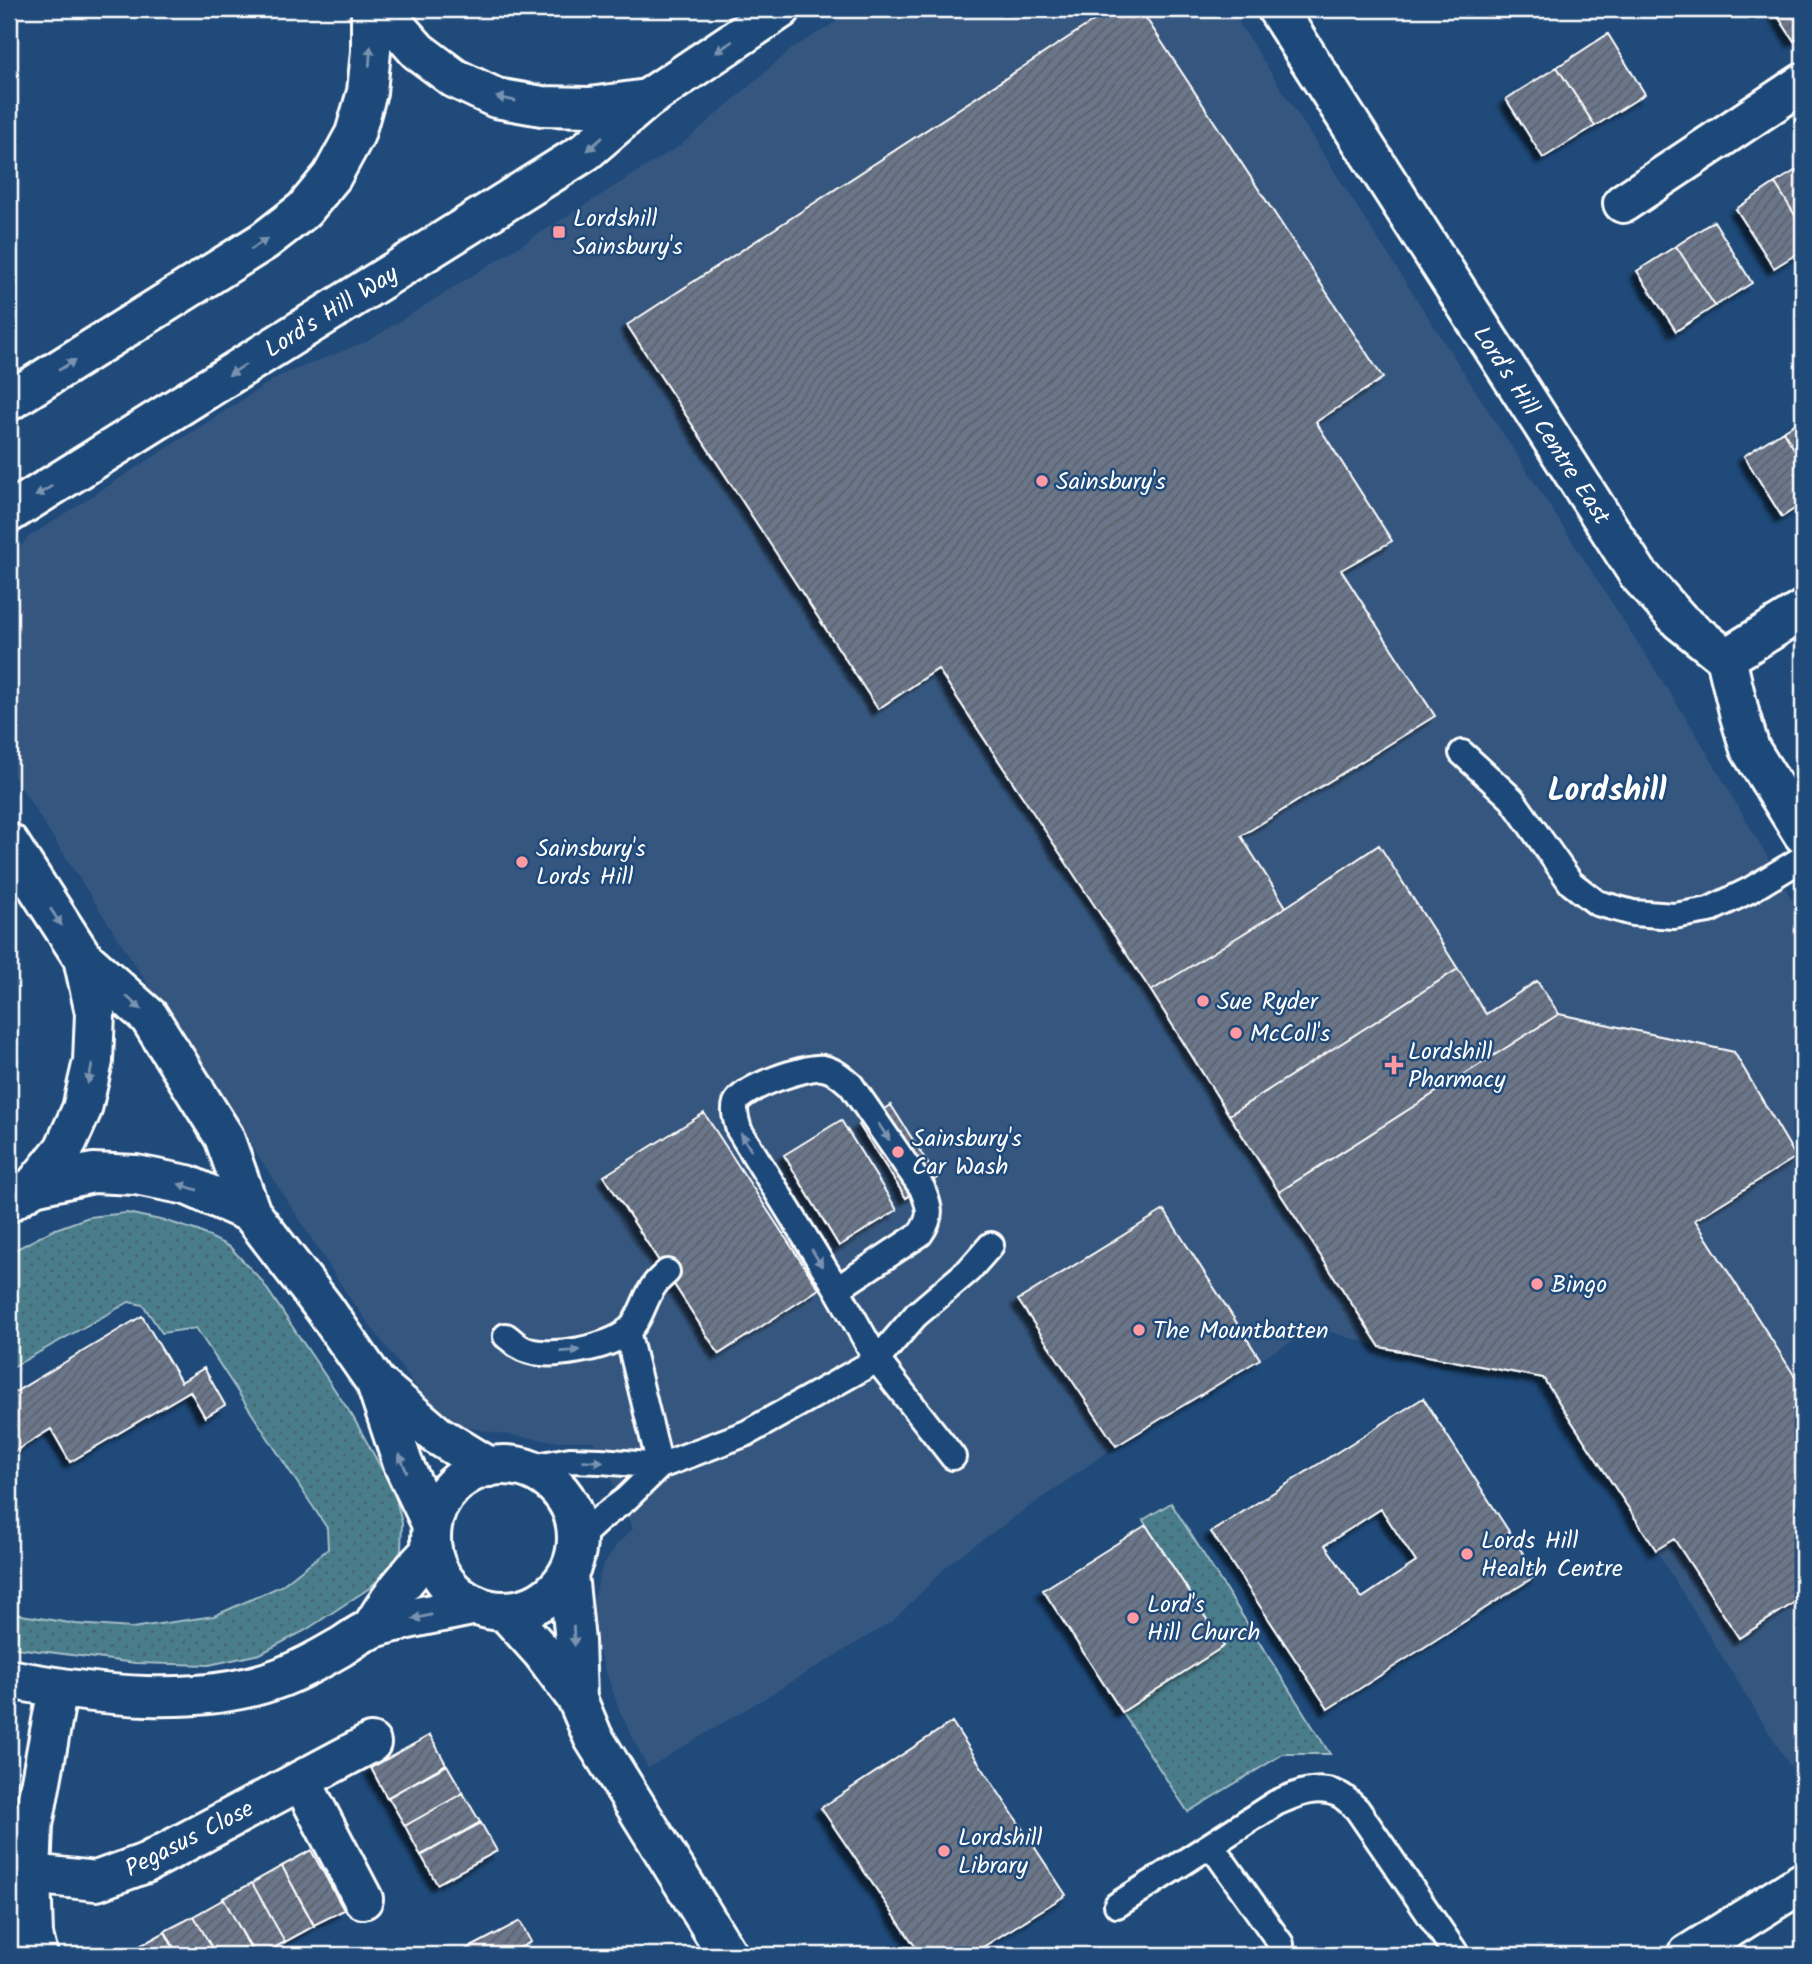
<svg xmlns="http://www.w3.org/2000/svg" width="1812" height="1964" viewBox="0 0 1812 1964" font-family="Kalam,sans-serif">
<style>
.built{fill:#36577f}
.grass{fill:url(#grass-dots);stroke:#a4bec6;stroke-width:2}
.building{fill:url(#building-hatch);stroke:#fff;stroke-width:2;fill-rule:evenodd;filter:url(#shadow)}
.lines{fill:none;stroke-linecap:round;stroke-linejoin:round}
.service-casing{stroke:#fff;stroke-width:30}
.minor-casing{stroke:#fff;stroke-width:44}
.tertiary-casing{stroke:#fff;stroke-width:44}
.service{stroke:#1f4a7a;stroke-width:24}
.minor{stroke:#1f4a7a;stroke-width:38}
.tertiary{stroke:#1f4a7a;stroke-width:38}
.oneway{fill:#7992af}
.poi-dot{fill:#ff9aa2;stroke:#1f4a7a;stroke-width:2.5}
.labels{text-anchor:middle;stroke-width:5;stroke-linejoin:round;paint-order:stroke}
.poi-label{font-size:24px;fill:#fff;stroke:#1f4a7a;text-anchor:start}
.street-label{font-size:24px;fill:#fff;stroke:#1f4a7a}
.district-label{font-size:32px;font-weight:bold;fill:#fff;stroke:#1f4a7a}
</style>
<defs>
<pattern id="grass-dots" width="8" height="8" patternUnits="userSpaceOnUse" patternTransform="scale(1.75)"><rect width="8" height="8" fill="#487d8c"/><path d="M2 2h.1M6 6h.1" fill="none" stroke="#4a646c" stroke-width="1.8" stroke-linecap="round"/></pattern>
<pattern id="building-hatch" width="6" height="6" patternUnits="userSpaceOnUse" patternTransform="scale(1.75)"><rect width="6" height="6" fill="#6b768a"/><path d="M-1 1l2-2M0 6l6-6M5 7l2-2" fill="none" stroke="#5c616b"/></pattern>
<filter id="shadow"><feDropShadow dx="-6" dy="6" stdDeviation="2" flood-color="#0009"/></filter>
</defs>
<rect width="100%" height="100%" fill="#1f4a7a"/>
<filter id="ink" filterUnits="userSpaceOnUse"><feTurbulence type="fractalNoise" baseFrequency=".0143" numOctaves="2"/><feDisplacementMap in="SourceGraphic" scale="14" xChannelSelector="R" yChannelSelector="G"/><feConvolveMatrix kernelMatrix="1 2 1 2 8 2 1 2 1" color-interpolation-filters="sRGB"/></filter>
<g filter="url(#ink)">
<path class="built" d="M857,9H1230L1695,732L1803,919V1780L1796,1776L1656,1550L1543,1378L1380,1347L1318,1328L1260,1359L1116,1446L952,1561L893,1621L648,1768L620,1712L594,1638L593,1603L602,1567L618,1543L633,1529L594,1441H553L494,1433L460,1425L443,1415L412,1382L349,1297L9,769V564L27,538L279,376L368,341L682,144L793,48Z"/>
<path class="grass" d="M127,1213L170,1222L198,1231L230,1247L261,1280L353,1417L394,1491L402,1523L401,1551L391,1569L368,1589L306,1630L260,1654L209,1665L135,1663L9,1647V1613L76,1624L132,1628L214,1616L281,1586L328,1549L327,1528L196,1328L162,1333L143,1305L129,1302L9,1369V1253L53,1230L89,1217Z
M1171,1503L1330,1754H1283L1188,1812L1122,1712L1224,1646L1143,1520Z"/>
<path class="building" d="M1112,9H1140L1383,378L1316,422L1392,541L1341,570L1435,716L1241,836L1286,907L1151,991L938,669L878,709L627,325Z
M1773,9H1803V34L1794,41Z
M1608,34L1645,94L1595,126L1557,67Z
M1557,67L1595,126L1543,158L1506,99Z
M1803,166V228L1775,183Z
M1775,183L1803,228V250L1774,268L1736,209Z
M1714,221L1752,283L1715,306L1676,246Z
M1676,246L1715,306L1676,331L1637,271Z
M1803,419V463L1783,431Z
M1783,431L1803,463V503L1782,517L1744,456Z
M1379,845L1458,969L1229,1115L1151,991L1286,907Z
M1458,969L1486,1014L1537,981L1559,1014L1279,1192L1229,1115Z
M1559,1014L1734,1052L1796,1157L1695,1220L1803,1389V1403L1793,1409L1803,1425V1597L1739,1638L1674,1539L1656,1550L1543,1378L1380,1347L1279,1192Z
M891,1105L937,1178L906,1198L859,1125Z
M704,1113L819,1289L719,1354L604,1176Z
M841,1120L897,1210L839,1246L784,1155Z
M1164,1210L1260,1359L1116,1446L1018,1300Z
M142,1316L181,1382L204,1368L225,1405L205,1417L190,1391L70,1462L51,1429L9,1455V1387L15,1392Z
M1423,1398L1537,1575L1328,1709L1211,1532ZM1381,1509L1416,1562L1362,1598L1325,1545Z
M1146,1525L1224,1646L1122,1712L1043,1590Z
M952,1722L1066,1895L970,1955H921L821,1808Z
M430,1735L446,1764L387,1798L371,1768Z
M447,1765L463,1793L405,1826L388,1797Z
M463,1793L480,1822L421,1856L405,1826Z
M481,1823L497,1851L437,1884L421,1855Z
M311,1850L344,1910L314,1925L282,1866Z
M282,1866L314,1926L285,1942L252,1883Z
M252,1883L285,1942L261,1955H255L223,1898Z
M224,1899L254,1955H216L194,1916Z
M194,1916L216,1955H178L165,1931Z
M520,1921L531,1942L506,1955H456Z
M165,1932L177,1955H140L136,1948Z"/>
<g class="lines">
<g class="service-casing">
<path id="service" d="M1462,753L1512,799L1571,883L1597,903L1633,913L1674,916L1709,910L1750,890L1803,858
M837,1289L920,1234C933,1216 930,1207 922,1188L851,1085C842,1077 834,1070 823,1068C806,1066 743,1087 736,1103C733,1112 737,1122 739,1130L837,1289L877,1360L953,1457
M627,1331L660,1466
M506,1336C512,1340 518,1347 524,1349C547,1360 609,1348 628,1331C642,1318 644,1298 655,1284C658,1280 663,1276 667,1272
M527,1468L570,1460L601,1461L660,1466
M578,1539L602,1517L625,1500L660,1466L747,1433L877,1360L916,1315L969,1270L991,1245
M1211,1845L1281,1944
M1117,1905L1276,1803C1296,1794 1318,1784 1340,1795C1346,1798 1352,1805 1357,1809L1457,1955"/>
</g>
<g class="minor-casing">
<path id="minor" d="M1277,9L1638,574L1680,621L1726,658L1740,716L1750,749L1803,834
M1623,203L1803,83
M1726,658L1803,610
M370,1630C388,1600 407,1575 432,1550
M9,1679C93,1695 200,1709 282,1677C302,1669 322,1658 339,1648C349,1642 360,1633 371,1629C403,1618 442,1613 475,1605
M301,1780L363,1899
M31,1874L96,1881L146,1863L371,1743
M38,1955L33,1935L31,1874L33,1825L58,1688
M1687,1955L1803,1882"/>
</g>
<g class="tertiary-casing">
<path id="tertiary" d="M381,9L418,51L454,78L496,98L542,106L590,107L647,99L781,9
M9,401L264,241L304,210L332,176L355,134L367,92L371,51V9
M9,513L585,152L647,99
M9,843L83,958L95,1013L93,1061L82,1109L64,1149L34,1186L9,1202
M83,958L149,1017L224,1137L251,1213L324,1308L376,1383L437,1435L489,1467
M34,1186L93,1173L136,1175L187,1185L251,1213
M376,1383L403,1464L432,1525
M431 1538a73 73 0 1 1 146 0a73 73 0 1 1-146 0Z
M568,1574L575,1641L577,1699
M505,1611L542,1652L577,1699L593,1737L728,1955"/>
</g>
<use href="#service" class="service"/>
<use href="#minor" class="minor"/>
<use href="#tertiary" class="tertiary"/>
</g>
<defs><path id="oneway-solid" d="M-6-.8H1V-3.2L6.5 0L1 3.2V.8H-6Z" transform="scale(1.75)"/></defs>
<g class="oneway">
<use href="#oneway-solid" transform="translate(724 47) rotate(146)"/>
<use href="#oneway-solid" transform="translate(370 56) rotate(-86)"/>
<use href="#oneway-solid" transform="translate(506 99) rotate(-169)"/>
<use href="#oneway-solid" transform="translate(595 144) rotate(139)"/>
<use href="#oneway-solid" transform="translate(259 244) rotate(-34)"/>
<use href="#oneway-solid" transform="translate(67 365) rotate(-32)"/>
<use href="#oneway-solid" transform="translate(237 370) rotate(148)"/>
<use href="#oneway-solid" transform="translate(44 491) rotate(148)"/>
<use href="#oneway-solid" transform="translate(56 917) rotate(57)"/>
<use href="#oneway-solid" transform="translate(134 1003) rotate(42)"/>
<use href="#oneway-solid" transform="translate(90 1074) rotate(103)"/>
<use href="#oneway-solid" transform="translate(884 1132) rotate(56)"/>
<use href="#oneway-solid" transform="translate(746 1142) rotate(-121)"/>
<use href="#oneway-solid" transform="translate(188 1187) rotate(-162)"/>
<use href="#oneway-solid" transform="translate(817 1258) rotate(58)"/>
<use href="#oneway-solid" transform="translate(570 1351) rotate(-4)"/>
<use href="#oneway-solid" transform="translate(593 1461) rotate(2)"/>
<use href="#oneway-solid" transform="translate(403 1463) rotate(-112)"/>
<use href="#oneway-solid" transform="translate(422 1617) rotate(167)"/>
<use href="#oneway-solid" transform="translate(574 1636) rotate(86)"/>
</g>
</g>
<g class="poi-dot">
<rect x="552" y="225" width="14" height="14" rx="3.5"/>
<circle cx="1042" cy="481" r="7"/>
<circle cx="522" cy="862" r="7"/>
<circle cx="1203" cy="1001" r="7"/>
<circle cx="1236" cy="1033" r="7"/>
<path d="M1390.5 1054.5h7v7h7v7h-7v7h-7v-7h-7v-7h7z"/>
<circle cx="898" cy="1152" r="7"/>
<circle cx="1537" cy="1284" r="7"/>
<circle cx="1139" cy="1330" r="7"/>
<circle cx="1467" cy="1554" r="7"/>
<circle cx="1133" cy="1618" r="7"/>
<circle cx="944" cy="1851" r="7"/>
</g>
<g class="labels">
<g class="poi-label">
<text x="573" y="226">Lordshill<tspan x="573" dy="28">Sainsbury's</tspan></text>
<text x="1056" y="489">Sainsbury's</text>
<text x="536" y="856">Sainsbury's<tspan x="536" dy="28">Lords Hill</tspan></text>
<text x="1217" y="1009">Sue Ryder</text>
<text x="1250" y="1041">McColl's</text>
<text x="1408" y="1059">Lordshill<tspan x="1408" dy="28">Pharmacy</tspan></text>
<text x="912" y="1146">Sainsbury's<tspan x="912" dy="28">Car Wash</tspan></text>
<text x="1551" y="1292">Bingo</text>
<text x="1153" y="1338">The Mountbatten</text>
<text x="1481" y="1548">Lords Hill<tspan x="1481" dy="28">Health Centre</tspan></text>
<text x="1147" y="1612">Lord's<tspan x="1147" dy="28">Hill Church</tspan></text>
<text x="958" y="1845">Lordshill<tspan x="958" dy="28">Library</tspan></text>
</g>
<g class="street-label">
<text transform="translate(331 311) rotate(-32)" y="8">Lord's Hill Way</text>
<text transform="translate(1542 425) rotate(57)" y="8">Lord's Hill Centre East</text>
<text transform="translate(189 1838) rotate(-27)" y="8">Pegasus Close</text>
</g>
<g class="district-label">
<text x="1607" y="800">Lordshill</text>
</g>
</g>
<rect width="1812" height="1964" fill="none" stroke="#1f4a7a" stroke-width="35"/>
<rect x="18" y="18" width="1777" height="1929" fill="none" stroke="#fff" stroke-width="2.5" filter="url(#ink)"/>
</svg>
